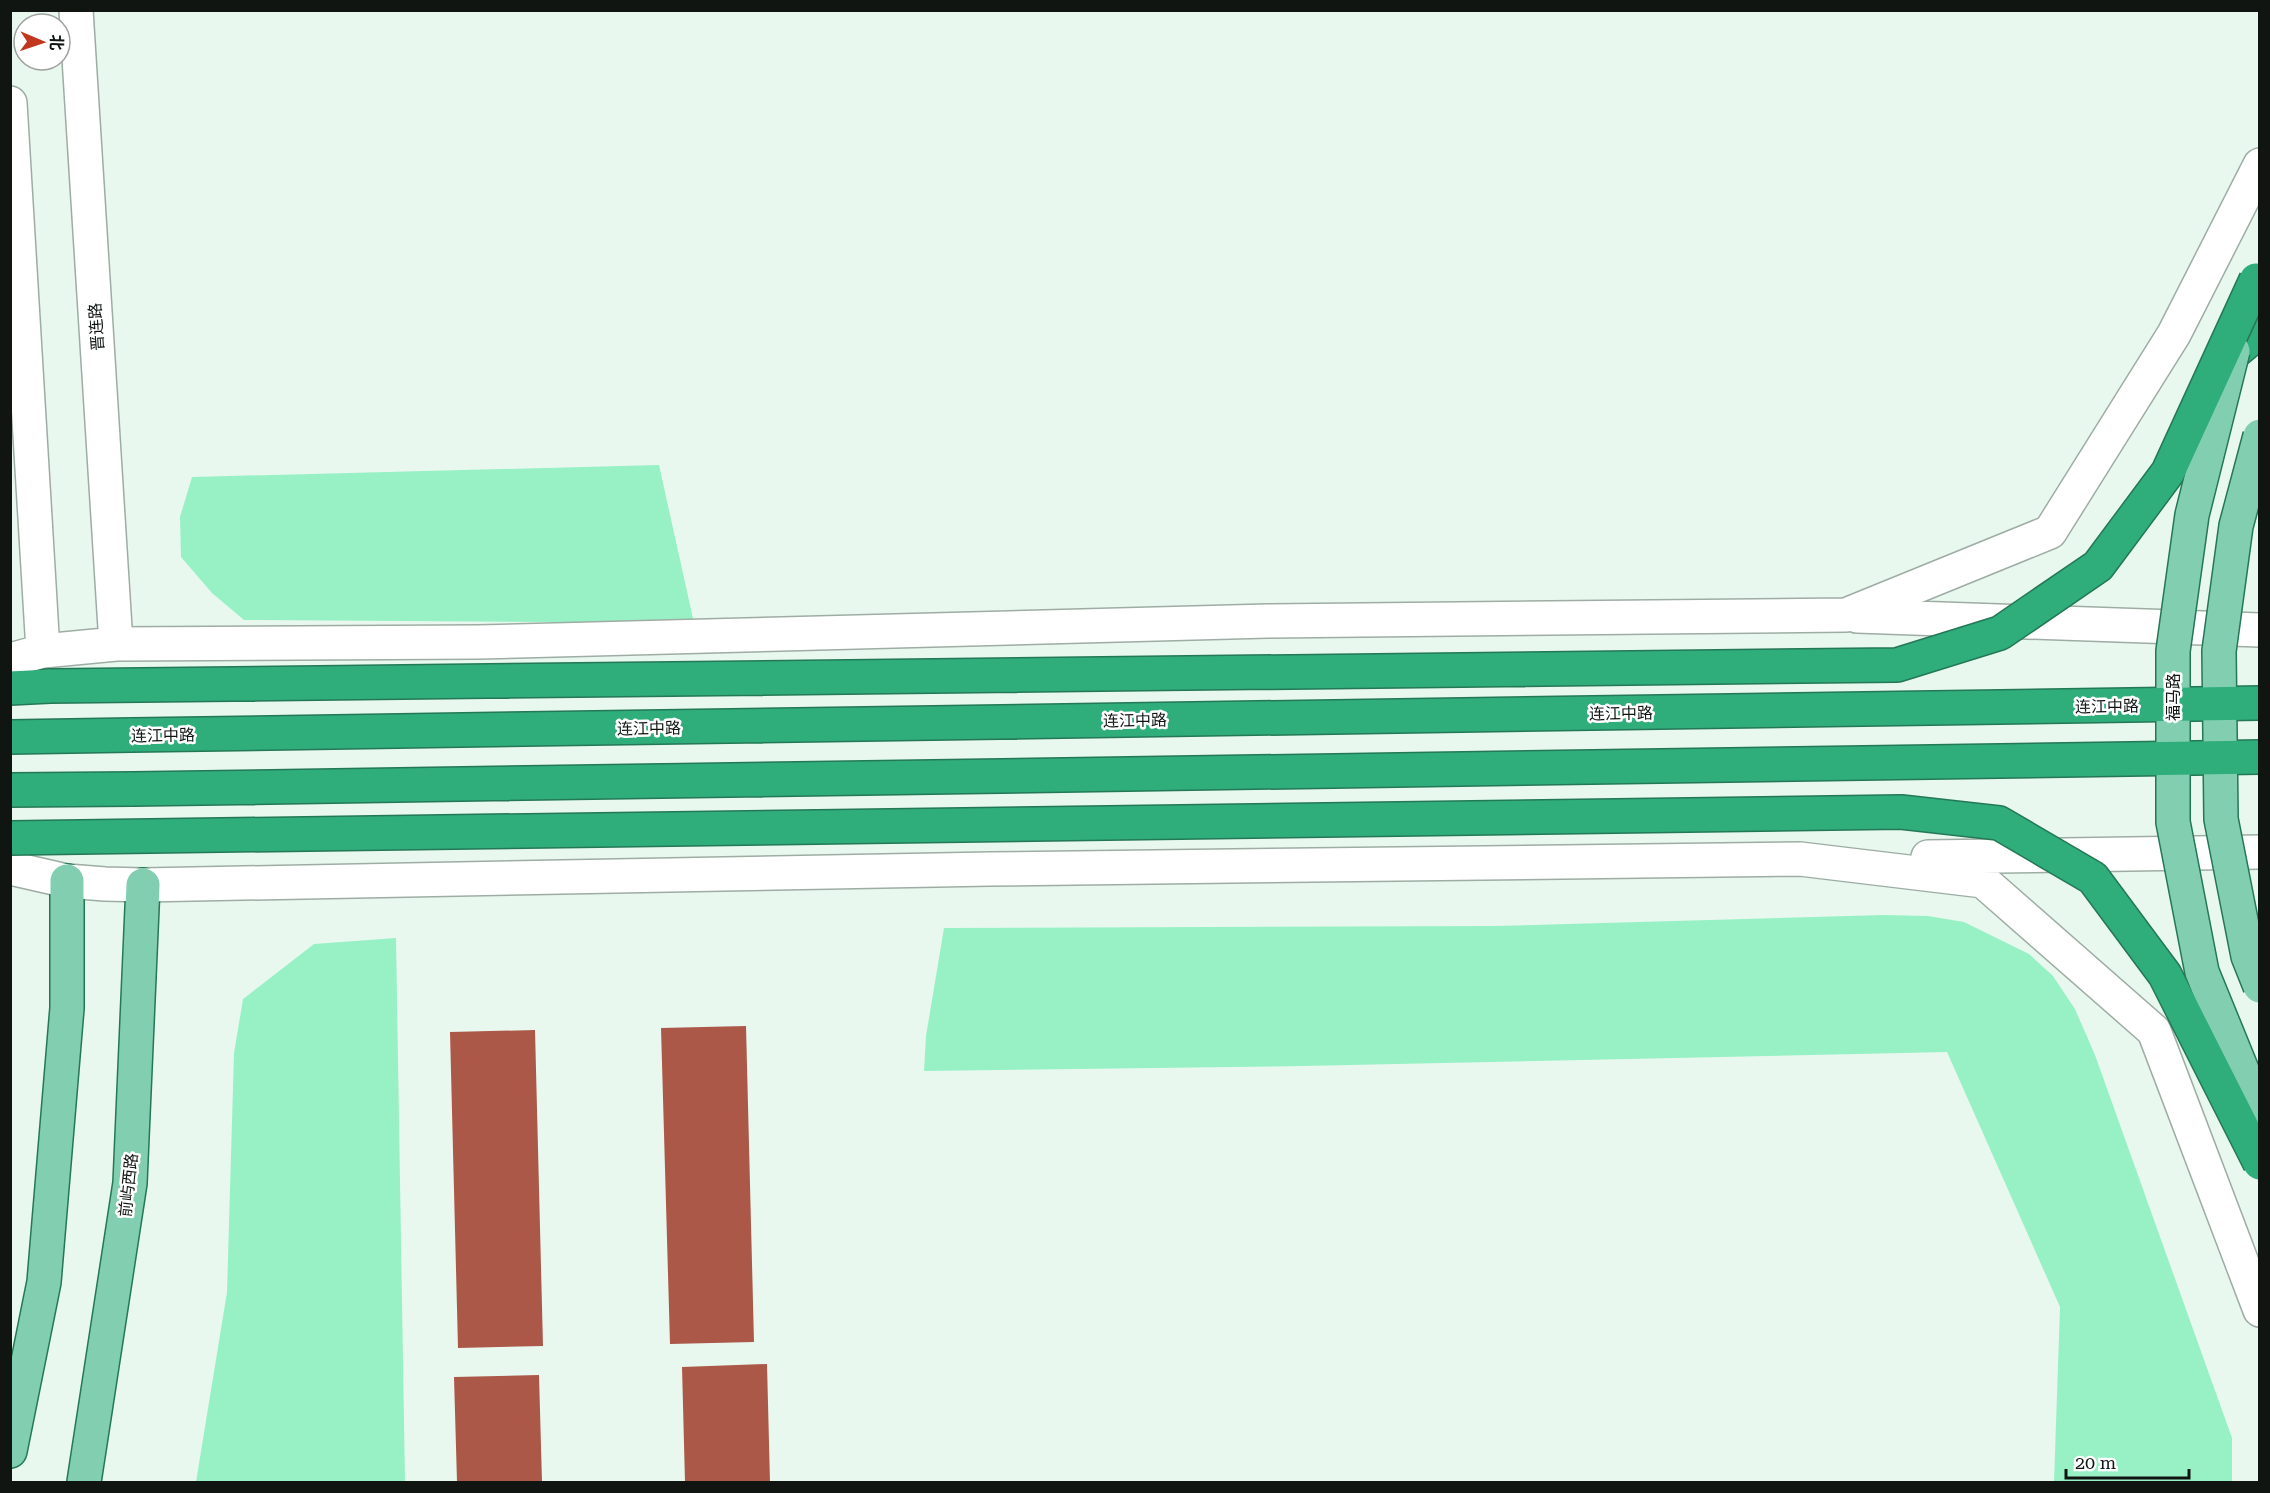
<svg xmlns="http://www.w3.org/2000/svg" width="2270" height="1493" viewBox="0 0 2270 1493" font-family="'Roboto Serif','Noto Sans SC',serif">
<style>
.green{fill:#98f1c5}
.building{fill:#ac5848}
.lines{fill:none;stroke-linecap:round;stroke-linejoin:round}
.secondary-casing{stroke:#9eada4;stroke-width:36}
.primary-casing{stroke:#247856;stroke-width:36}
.highway-casing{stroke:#247856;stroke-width:36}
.secondary{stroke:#fff;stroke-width:33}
.primary{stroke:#82ceb0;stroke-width:33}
.highway{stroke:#2fad7b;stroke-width:33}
.primary-bridge-casing{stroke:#247856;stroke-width:36;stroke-linecap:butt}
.highway-bridge-casing{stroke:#247856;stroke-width:36;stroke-linecap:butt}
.primary-bridge{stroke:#82ceb0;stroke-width:33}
.highway-bridge{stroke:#2fad7b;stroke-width:33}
.labels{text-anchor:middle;stroke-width:5;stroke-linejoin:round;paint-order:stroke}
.street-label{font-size:16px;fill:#101512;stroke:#fff}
</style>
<rect width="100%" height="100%" fill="#e8f8ef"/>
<path class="green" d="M659,465L694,623L244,620L212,593L181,557L180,517L192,477Z
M1884,915L1928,916L1964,922L2029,954L2053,976L2075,1009L2095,1055L2232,1438V1482H2054L2060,1307L1947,1052L1303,1066L924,1071L926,1036L944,928L1496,926Z
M396,938L405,1482H196L227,1292L234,1053L243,999L314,944Z"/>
<path class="building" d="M746,1026L754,1342L670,1344L661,1028Z
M535,1030L543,1346L458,1348L450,1032Z
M767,1364L770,1482H685L682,1367Z
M539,1375L542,1482H457L454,1377Z"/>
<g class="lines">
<g class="secondary-casing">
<path id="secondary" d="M76,10L116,644
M10,103L43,651
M1857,616L2260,630
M10,660L43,651L116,644L478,642L1268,621L1846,615L2050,532L2174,334L2260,165
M1928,857L2260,852
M10,868L67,881L105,884L143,885L990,869L1800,859L1983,881L2154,1031L2260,1310"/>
</g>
<g class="primary-casing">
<path id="primary" d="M10,1451L44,1282L67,1008V881
M84,1482L130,1183L143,885"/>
</g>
<g class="highway-casing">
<path id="highway" d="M2232,354L2260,331
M10,688L50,686
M10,737L132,735
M10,790L132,789"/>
</g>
<use href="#secondary" class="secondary"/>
<use href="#primary" class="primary"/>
<use href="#highway" class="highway"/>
<g class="primary-bridge-casing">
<path id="primary-bridge" d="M2233,351L2192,515L2173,651V822L2202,972L2251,1092L2260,1119
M2260,436L2236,526L2219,651L2221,819L2248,956L2260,986"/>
</g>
<g class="highway-bridge-casing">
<path id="highway-bridge" d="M50,686L1897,665L2000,633L2098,566L2168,472L2256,280
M132,735L2260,703
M132,789L2260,757
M10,838L1901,812L1999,823L2093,878L2165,975L2260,1163"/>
</g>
<use href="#primary-bridge" class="primary-bridge"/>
<use href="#highway-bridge" class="highway-bridge"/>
</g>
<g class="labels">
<g class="street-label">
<text transform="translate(96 327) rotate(-94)" y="6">晋连路</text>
<text transform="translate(2173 697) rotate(-90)" y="6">福马路</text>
<text transform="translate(2107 706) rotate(-1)" y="6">连江中路</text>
<text transform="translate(1621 713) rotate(-1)" y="6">连江中路</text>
<text transform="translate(1135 720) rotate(-1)" y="6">连江中路</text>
<text transform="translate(649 728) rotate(-1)" y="6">连江中路</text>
<text transform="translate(163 735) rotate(-1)" y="6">连江中路</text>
<text transform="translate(128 1185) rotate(-84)" y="6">前屿西路</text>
</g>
</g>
<rect width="2270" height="1493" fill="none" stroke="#101512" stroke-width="24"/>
<g transform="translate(42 42) rotate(92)"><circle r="28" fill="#ffffff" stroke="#9fa1a0" stroke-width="1.5"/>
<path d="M0-4.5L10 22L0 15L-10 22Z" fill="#c1361e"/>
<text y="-9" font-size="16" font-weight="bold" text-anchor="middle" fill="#101512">北</text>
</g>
<path d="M2066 1469v9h123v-9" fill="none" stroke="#101512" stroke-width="3"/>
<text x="2075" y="1469" font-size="18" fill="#101512" stroke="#ffffff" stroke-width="4.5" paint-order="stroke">20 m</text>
</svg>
